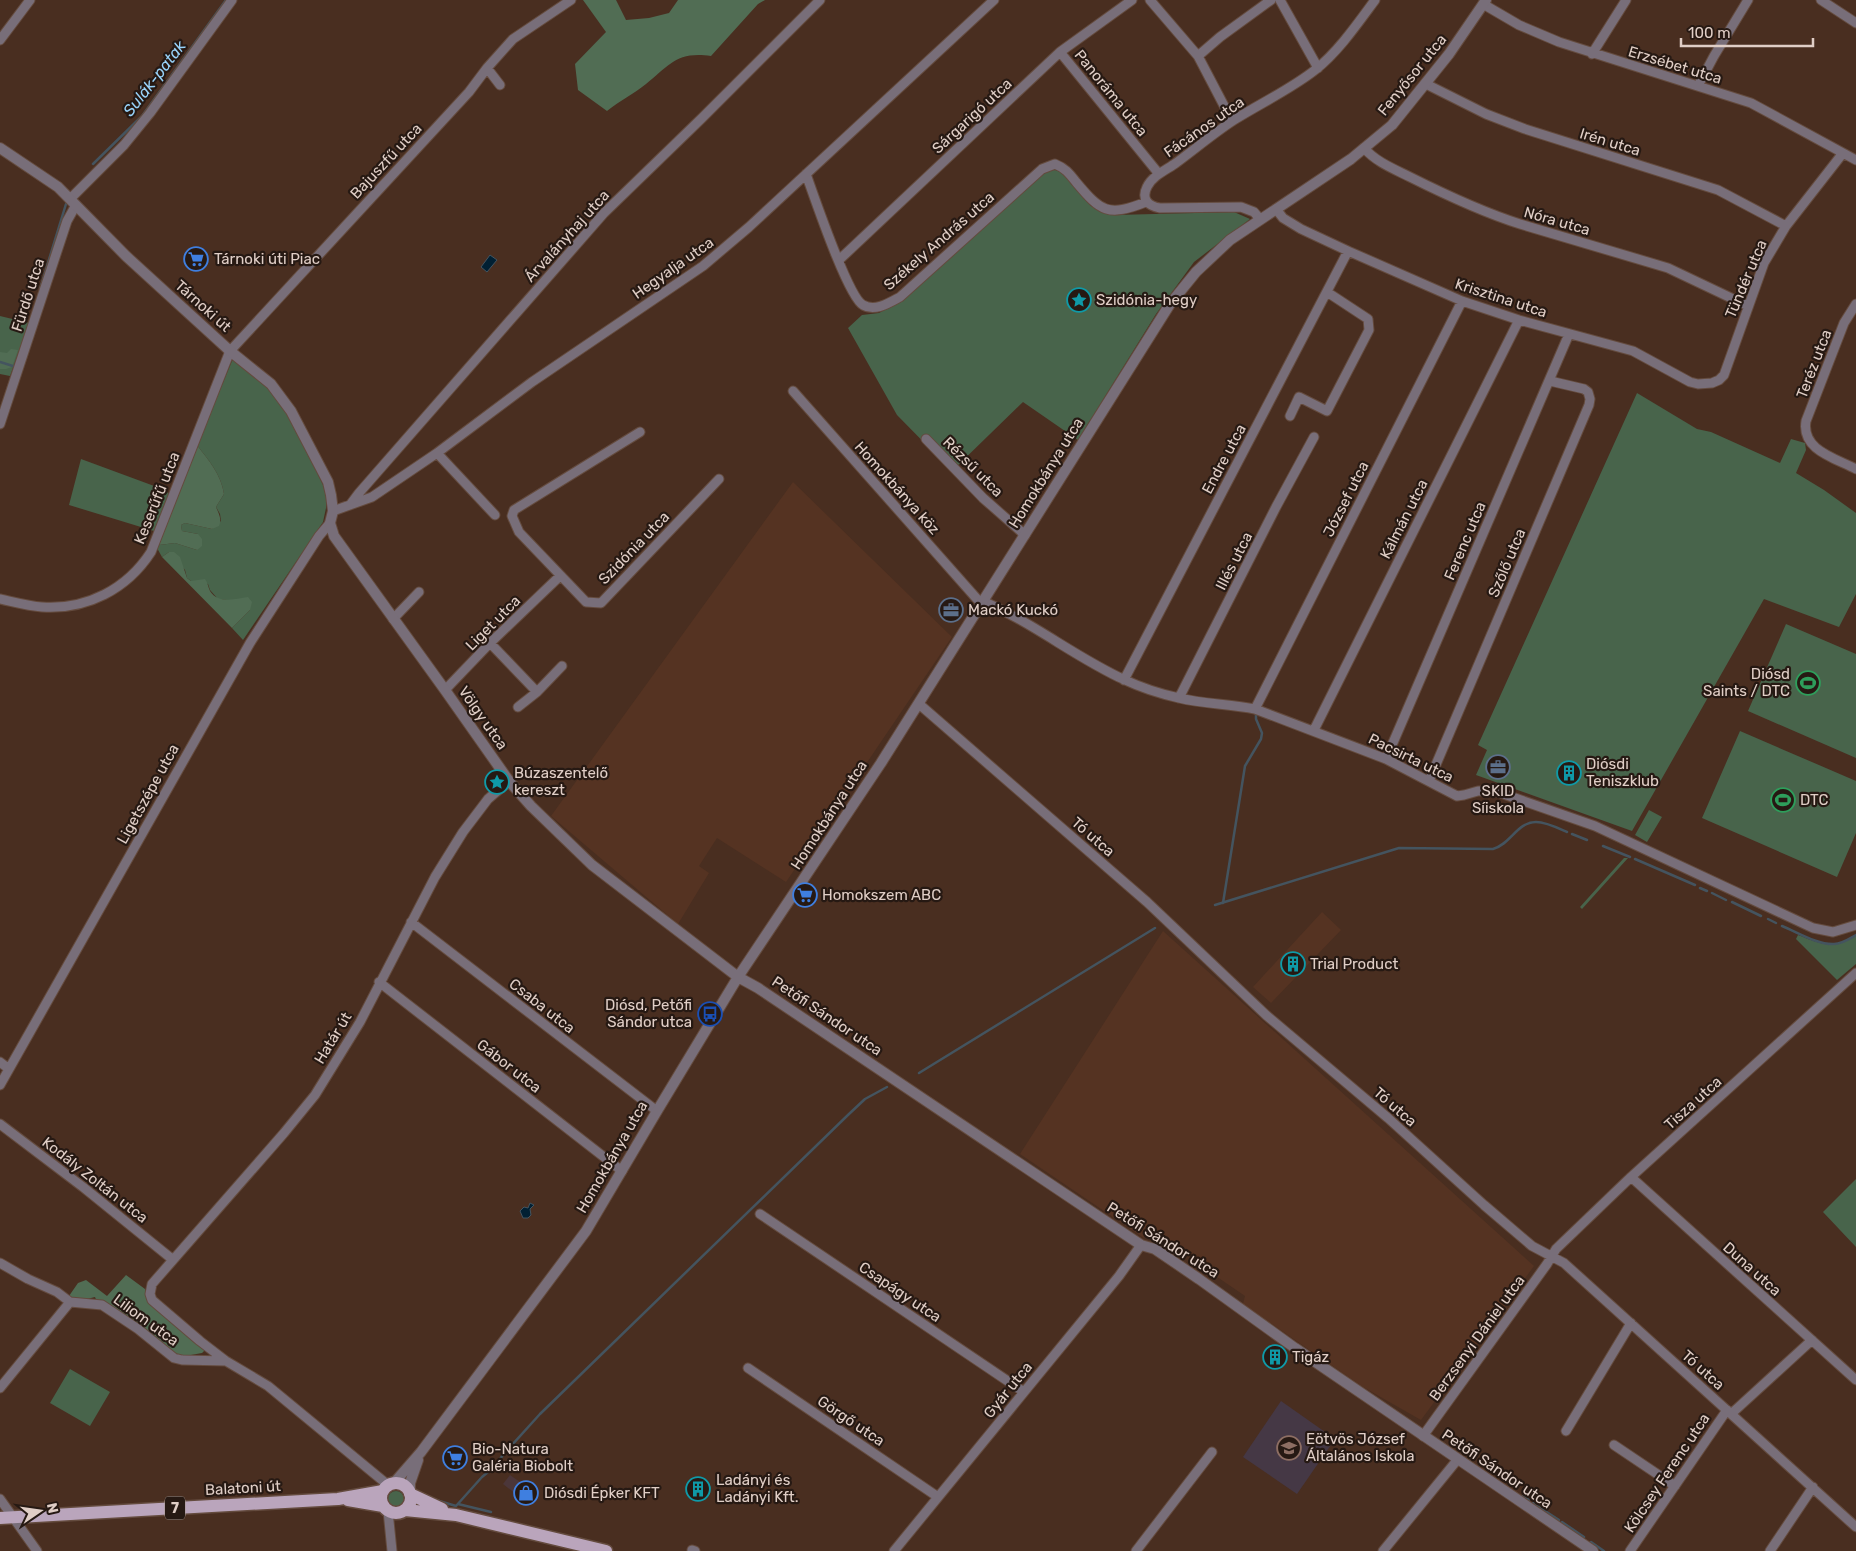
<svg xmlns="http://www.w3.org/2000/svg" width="1856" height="1551" viewBox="0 0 1856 1551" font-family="Rubik,sans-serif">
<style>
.commercial{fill:#4b3639}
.built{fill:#532}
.education{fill:#453845}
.green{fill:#48644b}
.forest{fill:#516d54}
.water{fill:#012033;stroke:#44545f}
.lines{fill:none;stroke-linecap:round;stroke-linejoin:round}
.stream{stroke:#44545f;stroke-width:2.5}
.minor-casing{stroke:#644b3e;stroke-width:11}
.tertiary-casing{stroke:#644b3e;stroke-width:12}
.primary-casing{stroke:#644b3e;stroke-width:15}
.minor{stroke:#786e79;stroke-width:9}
.tertiary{stroke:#786e79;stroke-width:10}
.primary{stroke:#baa5bc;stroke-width:12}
.labels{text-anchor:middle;stroke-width:4.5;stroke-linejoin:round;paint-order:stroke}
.shield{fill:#261913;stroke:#a89890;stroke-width:1}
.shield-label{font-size:14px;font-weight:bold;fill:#e0cec6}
.street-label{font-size:15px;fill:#e0cec6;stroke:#261913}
.poi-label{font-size:15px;fill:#e0cec6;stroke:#261913;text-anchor:start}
.water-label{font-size:16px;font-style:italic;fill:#98d2f9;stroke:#261913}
</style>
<rect width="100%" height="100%" fill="#492e20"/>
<path class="commercial" d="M510,1475L523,1484L516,1494L503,1484Z"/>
<path class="built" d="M793,482L952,637L786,882L717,838L699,866L709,873L678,924L551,816Z
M1322,912L1341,930L1271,1003L1253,987Z
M1163,931L1534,1266L1421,1420L1363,1387L1243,1304L1245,1296L1150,1231L1144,1238L1020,1154Z"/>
<path class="education" d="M1281,1401L1335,1439L1297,1494L1243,1457Z"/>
<path class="green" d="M1043,169H1053L1063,173L1091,206L1115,215L1234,212L1250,219L1194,262L1156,314L1078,440L1023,402L952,471L897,415L848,328L862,315L879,313L901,301Z
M0,316L29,323L10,376L0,374Z
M234,360L272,392L292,421L323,485L326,496V508L323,522L243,640L232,628L250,610L227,600L218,599L210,590L208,584L191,581L187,578L185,570L169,552L162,557L157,548L159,545L175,543L197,550L198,534L182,531L181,525L185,523L212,529L221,521L220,514L216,507L224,494C221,474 209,461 197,445L232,361Z
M1637,393L1697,429L1711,432L1780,463L1791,439L1805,443L1806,450L1796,473L1824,490L1856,513V594L1839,627L1764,599L1632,831L1476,775L1487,750L1478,745Z
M81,459L165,490L169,494L154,531L69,505Z
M1786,624L1856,654V758L1748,711Z
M1740,731L1856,781V833L1837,877L1702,818Z
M1649,810L1662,817L1647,842L1635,835Z
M1624,858H1628L1582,909L1580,907Z
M1798,935C1821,944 1834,951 1856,935V964L1837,980L1796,939Z
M1856,1179V1247L1823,1212Z
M70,1369L110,1392L90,1426L50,1403Z
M388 1499a8 8 0 1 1 16 0a8 8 0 1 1-16 0Z"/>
<path class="forest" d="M583,0H616L626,20L649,18L669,13L678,0H765L758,4L711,56C676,51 669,66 646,84C634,94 619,101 607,111L578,90L575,64L606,32Z
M11,349L18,350L12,367L6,369H0V352L7,353Z
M197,445C209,461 221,474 224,494L216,507C219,514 222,519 219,526L212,529L185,523L181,525L182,531L198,534L202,539V546L197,550L175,543L159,545Z
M169,552H174L180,557L187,578L191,581L205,579C208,583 208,587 210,591C218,604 235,599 248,597L252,602L250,610L232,628L162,557Z
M126,1275L145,1289L147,1296L205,1350L202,1353L174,1358L97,1302L95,1297L79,1301L70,1300L69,1296L78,1283L86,1280L107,1296Z"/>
<path class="water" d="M490,255L497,260L487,272L481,267Z
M530,1203L534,1205L530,1209L531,1215L528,1218H523L520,1211L524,1207L528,1208Z"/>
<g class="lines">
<path class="stream" d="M93,164L142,116L226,0
M40,289L66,204
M0,362L16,367
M1572,834L1587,840
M1603,846L1630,857
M1635,859L1695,885
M1700,888L1707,891
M1712,893L1726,900
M1732,902L1761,916
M1223,903L1245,766L1261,739L1262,733L1256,719V714
M1215,905L1399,848L1493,849C1511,844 1517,822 1536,822C1546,822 1558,828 1567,832
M1768,919L1776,923
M1782,926C1797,932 1818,945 1834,944C1842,944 1849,939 1856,935
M919,1073L1155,928
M1522,1496L1529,1500
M436,1500L456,1506L482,1477L493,1468L503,1455L540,1414L849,1114L865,1099L887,1087
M1533,1503L1540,1508
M458,1504L491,1512
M1542,1509L1559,1520
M1562,1522L1584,1537
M1591,1542L1604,1551"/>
<g class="minor-casing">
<path id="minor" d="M1150,0L1198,56L1232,121
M1280,0L1318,68
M1821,0L1856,23
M1483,4L1519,25L1559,42L1751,103L1856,160
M0,40L30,0
M1060,52L1159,174
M1592,54L1626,0
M1198,56L1220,37L1271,0
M487,68L500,85
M1426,84L1486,114L1525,129L1718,190L1786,226
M1698,86L1714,56L1748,0
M1364,148C1376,162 1394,169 1410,177C1446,195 1482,212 1520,224L1668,268L1748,306
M806,174C814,196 848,297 863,305C875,312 889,303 900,297L1042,169L1055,164C1065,168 1069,173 1076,182C1101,212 1108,217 1146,202
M70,199L124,145L150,113L232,0
M1276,209L1283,218L1301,229L1348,251L1462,301L1519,320L1633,351L1690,382L1698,384L1712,383L1719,380L1724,375L1764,263L1786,226L1843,153
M1260,219L1254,212L1241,207L1160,208C1148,206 1141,199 1147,187C1152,176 1166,170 1176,163C1195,149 1214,133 1234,120C1261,103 1291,89 1315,70C1338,52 1358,23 1375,0
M839,260L1060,52L1132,0
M1856,304L1844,323L1806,421C1801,450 1835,458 1856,469
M793,391L977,599C1029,619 1074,657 1125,680C1142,688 1161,694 1179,698C1204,704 1230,704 1255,709L1386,759L1457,796L1464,795L1478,791H1495L1595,826L1813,928L1833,932L1856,925
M1290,416L1299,397L1327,411L1369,330L1368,319L1327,292
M0,424L67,221L76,205
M640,432L514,510L512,516L519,532L586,602L601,603L719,479
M926,439L983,498L1025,535
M437,453L495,515
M350,505L359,493L604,213L702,118L820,0
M333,511L372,497L437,453L532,382L703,266L749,227L994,0
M0,599C14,602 28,606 42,607C87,610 127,589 151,552L230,351L469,92L487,68L513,39L571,0
M393,619L419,592
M490,643L537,692
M1124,680L1348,251
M445,690L490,643L560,576
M1179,698L1276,507L1314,437
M919,704L1147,902L1266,1015L1388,1118L1484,1205L1532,1246L1564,1263L1856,1527
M518,707L537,692L562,666
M1255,709L1462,301
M1314,730L1519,320
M1386,759L1569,334
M1429,781L1589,405L1590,399L1588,392L1584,389L1550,381
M411,922L657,1111
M379,982L622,1171
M0,1062L9,1069
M0,1085L250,643L319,536L330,523
M0,1124L83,1187L172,1259
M1631,1177L1856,1380
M760,1214L1024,1392
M0,1263L28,1279L57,1292L70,1302L102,1305L138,1329L174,1358L182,1360L226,1361
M748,1368L938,1497
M0,1388L70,1302
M1731,1414L1812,1340
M1566,1431L1631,1323
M1423,1436L1547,1264L1556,1249L1631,1177L1856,973
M1614,1445L1675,1486
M388,1485L268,1386L226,1361L200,1341L152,1300L150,1294L152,1284L284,1133L315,1095L360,1022L435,877L463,832L488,799L509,781
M0,1499L37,1551
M388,1511L392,1551
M692,1550L695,1551
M894,1551L1119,1276L1141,1245
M1136,1551L1212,1452
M1383,1551L1458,1459
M1630,1551L1727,1410
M1770,1551L1813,1487"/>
</g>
<g class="tertiary-casing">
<path id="tertiary" d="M0,148L58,187L126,256L230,351L271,384L291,411L328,482L331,495L333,511L330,523L334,536L445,690L509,781L531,806L592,865L738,977L758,988L1141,1245L1155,1249L1199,1279L1295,1348L1593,1551
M394,1483L421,1452L586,1231L657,1111L738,977L881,763L1170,304L1196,272L1230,240L1351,159L1392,125L1449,54L1486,0
M410,1492V1483L418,1460"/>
</g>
<g class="primary-casing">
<path id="primary" d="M381 1498a15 15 0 1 1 30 0a15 15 0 1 1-30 0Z
M410,1494L442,1509
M348,1500L383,1506
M405,1510L456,1515L606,1551
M0,1518L338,1499L383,1491"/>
</g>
<use href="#minor" class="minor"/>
<use href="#tertiary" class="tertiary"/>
<use href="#primary" class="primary"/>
</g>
<defs>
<g id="supermarket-ring" transform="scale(1.25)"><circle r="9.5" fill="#261913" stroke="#3f7fe0" stroke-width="1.5"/><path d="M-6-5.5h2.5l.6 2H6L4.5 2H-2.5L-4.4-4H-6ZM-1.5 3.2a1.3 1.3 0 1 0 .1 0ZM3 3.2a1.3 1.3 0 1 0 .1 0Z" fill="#3f7fe0"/></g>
<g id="sight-ring" transform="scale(1.25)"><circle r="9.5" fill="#261913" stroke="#0f9aa8" stroke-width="1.5"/><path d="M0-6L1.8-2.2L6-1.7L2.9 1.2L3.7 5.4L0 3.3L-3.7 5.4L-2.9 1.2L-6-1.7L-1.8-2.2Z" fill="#0f9aa8"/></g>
<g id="office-ring" transform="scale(1.25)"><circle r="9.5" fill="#261913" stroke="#5c6f8a" stroke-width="1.5"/><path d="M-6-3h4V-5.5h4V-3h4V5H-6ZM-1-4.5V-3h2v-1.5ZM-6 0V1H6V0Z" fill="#5c6f8a"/></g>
<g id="stadium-ring" transform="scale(1.25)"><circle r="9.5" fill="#261913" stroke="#2e9e5b" stroke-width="1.5"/><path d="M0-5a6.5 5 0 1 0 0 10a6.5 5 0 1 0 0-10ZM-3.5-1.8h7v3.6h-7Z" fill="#2e9e5b"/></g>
<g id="building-ring" transform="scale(1.25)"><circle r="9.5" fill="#261913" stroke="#0f9aa8" stroke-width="1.5"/><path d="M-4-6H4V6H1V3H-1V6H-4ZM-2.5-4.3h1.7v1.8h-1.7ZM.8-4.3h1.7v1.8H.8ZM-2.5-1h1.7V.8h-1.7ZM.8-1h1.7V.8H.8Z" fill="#0f9aa8"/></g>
<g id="bus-ring" transform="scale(1.25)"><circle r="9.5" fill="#261913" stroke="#1a4fb4" stroke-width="1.5"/><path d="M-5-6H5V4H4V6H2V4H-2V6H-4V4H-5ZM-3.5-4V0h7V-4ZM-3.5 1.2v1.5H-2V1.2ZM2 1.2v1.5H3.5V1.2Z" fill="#1a4fb4"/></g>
<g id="school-ring" transform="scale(1.25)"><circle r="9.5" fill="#261913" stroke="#8d6e63" stroke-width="1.5"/><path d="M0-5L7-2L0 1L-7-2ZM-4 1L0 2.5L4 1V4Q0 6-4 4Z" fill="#8d6e63"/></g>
<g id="shop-ring" transform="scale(1.25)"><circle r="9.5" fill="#261913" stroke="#3f7fe0" stroke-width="1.5"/><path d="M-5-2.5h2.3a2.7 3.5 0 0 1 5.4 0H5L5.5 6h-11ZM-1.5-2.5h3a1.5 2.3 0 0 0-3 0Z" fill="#3f7fe0"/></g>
</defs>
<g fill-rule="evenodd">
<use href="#supermarket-ring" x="196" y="259"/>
<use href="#sight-ring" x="1079" y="300"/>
<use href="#office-ring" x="951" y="610"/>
<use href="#stadium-ring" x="1808" y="683"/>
<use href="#office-ring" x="1498" y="767"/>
<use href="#building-ring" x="1569" y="773"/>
<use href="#sight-ring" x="497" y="782"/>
<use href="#stadium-ring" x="1783" y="800"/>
<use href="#supermarket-ring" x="805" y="895"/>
<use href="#building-ring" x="1293" y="964"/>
<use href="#bus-ring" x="710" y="1014"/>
<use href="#building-ring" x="1275" y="1357"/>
<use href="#school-ring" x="1289" y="1448"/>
<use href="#supermarket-ring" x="455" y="1458"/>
<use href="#building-ring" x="698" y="1489"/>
<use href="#shop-ring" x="526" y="1493"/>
</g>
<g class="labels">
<rect class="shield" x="165" y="1496.5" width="20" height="23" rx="4"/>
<g class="shield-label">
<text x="175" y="1513">7</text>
</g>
<g class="street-label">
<text transform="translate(1675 65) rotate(17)" y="5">Erzsébet utca</text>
<text transform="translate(1412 75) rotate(-51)" y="5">Fenyősor utca</text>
<text transform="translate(1111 93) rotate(51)" y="5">Panoráma utca</text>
<text transform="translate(972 116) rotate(-43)" y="5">Sárgarigó utca</text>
<text transform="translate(1204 127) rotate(-35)" y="5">Fácános utca</text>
<text transform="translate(1610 142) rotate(17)" y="5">Irén utca</text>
<text transform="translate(386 161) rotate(-47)" y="5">Bajuszfű utca</text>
<text transform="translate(1557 221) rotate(16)" y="5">Nóra utca</text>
<text transform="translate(567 236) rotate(-48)" y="5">Árvalányhaj utca</text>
<text transform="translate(939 241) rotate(-41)" y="5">Székely András utca</text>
<text transform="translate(673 268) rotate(-35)" y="5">Hegyalja utca</text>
<text transform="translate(1746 279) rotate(-67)" y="5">Tündér utca</text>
<text transform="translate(28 295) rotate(-72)" y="5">Fürdő utca</text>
<text transform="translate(1501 298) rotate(18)" y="5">Krisztina utca</text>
<text transform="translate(203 306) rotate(42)" y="5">Tárnoki út</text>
<text transform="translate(1814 364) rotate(-69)" y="5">Teréz utca</text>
<text transform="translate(1224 459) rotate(-62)" y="5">Endre utca</text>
<text transform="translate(973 467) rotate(45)" y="5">Rézsű utca</text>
<text transform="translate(1046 473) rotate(-58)" y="5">Homokbánya utca</text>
<text transform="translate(897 488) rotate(48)" y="5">Homokbánya köz</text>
<text transform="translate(157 498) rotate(-68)" y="5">Keserűfű utca</text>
<text transform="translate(1346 499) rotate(-63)" y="5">József utca</text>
<text transform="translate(1404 519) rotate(-63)" y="5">Kálmán utca</text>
<text transform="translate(1465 541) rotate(-67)" y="5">Ferenc utca</text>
<text transform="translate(634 548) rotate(-46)" y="5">Szidónia utca</text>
<text transform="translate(1234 561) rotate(-63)" y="5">Illés utca</text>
<text transform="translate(1507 563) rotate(-67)" y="5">Szőlő utca</text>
<text transform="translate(493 623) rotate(-45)" y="5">Liget utca</text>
<text transform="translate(483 718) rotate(55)" y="5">Völgy utca</text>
<text transform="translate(1411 758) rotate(26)" y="5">Pacsirta utca</text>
<text transform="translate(148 794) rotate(-61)" y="5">Ligetszépe utca</text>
<text transform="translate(829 815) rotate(-57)" y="5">Homokbánya utca</text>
<text transform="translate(1093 837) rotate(41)" y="5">Tó utca</text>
<text transform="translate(542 1006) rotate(38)" y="5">Csaba utca</text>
<text transform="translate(827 1016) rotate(34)" y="5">Petőfi Sándor utca</text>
<text transform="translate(333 1038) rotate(-59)" y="5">Határ út</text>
<text transform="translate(509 1066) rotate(38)" y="5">Gábor utca</text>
<text transform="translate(1693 1103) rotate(-42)" y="5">Tisza utca</text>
<text transform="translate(1395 1107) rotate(41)" y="5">Tó utca</text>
<text transform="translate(612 1157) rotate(-60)" y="5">Homokbánya utca</text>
<text transform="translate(95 1180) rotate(38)" y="5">Kodály Zoltán utca</text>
<text transform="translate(1163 1240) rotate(32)" y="5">Petőfi Sándor utca</text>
<text transform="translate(1752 1269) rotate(42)" y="5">Duna utca</text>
<text transform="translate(900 1292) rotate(34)" y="5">Csapágy utca</text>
<text transform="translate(146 1320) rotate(36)" y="5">Liliom utca</text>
<text transform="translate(1477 1338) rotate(-54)" y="5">Berzsenyi Dániel utca</text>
<text transform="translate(1703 1370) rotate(42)" y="5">Tó utca</text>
<text transform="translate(1008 1390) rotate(-51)" y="5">Gyár utca</text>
<text transform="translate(851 1421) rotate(34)" y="5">Görgő utca</text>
<text transform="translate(1497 1469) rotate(34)" y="5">Petőfi Sándor utca</text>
<text transform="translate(1667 1473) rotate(-56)" y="5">Kölcsey Ferenc utca</text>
<text transform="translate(243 1488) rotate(-3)" y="5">Balatoni út</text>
</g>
<g class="poi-label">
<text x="214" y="264">Tárnoki úti Piac</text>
<text x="1096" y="305">Szidónia-hegy</text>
<text x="968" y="615">Mackó Kuckó</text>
<text x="1790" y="679" text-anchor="end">Diósd<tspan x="1790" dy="17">Saints / DTC</tspan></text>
<text x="1586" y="769">Diósdi<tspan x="1586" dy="17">Teniszklub</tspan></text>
<text x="514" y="778">Búzaszentelő<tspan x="514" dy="17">kereszt</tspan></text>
<text x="1498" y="796" text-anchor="middle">SKID<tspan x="1498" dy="17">Síiskola</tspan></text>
<text x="1800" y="805">DTC</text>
<text x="822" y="900">Homokszem ABC</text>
<text x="1310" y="969">Trial Product</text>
<text x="692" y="1010" text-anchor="end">Diósd, Petőfi<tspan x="692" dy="17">Sándor utca</tspan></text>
<text x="1292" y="1362">Tigáz</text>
<text x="1306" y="1444">Eötvös József<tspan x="1306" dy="17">Általános Iskola</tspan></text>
<text x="472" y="1454">Bio-Natura<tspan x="472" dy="17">Galéria Biobolt</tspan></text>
<text x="716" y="1485">Ladányi és<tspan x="716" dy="17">Ladányi Kft.</tspan></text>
<text x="544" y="1498">Diósdi Épker KFT</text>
</g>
<g class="water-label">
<text transform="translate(154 78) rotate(-52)" y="6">Sulák-patak</text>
</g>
</g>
<g transform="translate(40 1511) rotate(77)" stroke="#261913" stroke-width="4" paint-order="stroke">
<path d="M0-4L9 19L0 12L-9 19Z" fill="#e0cec6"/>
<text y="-8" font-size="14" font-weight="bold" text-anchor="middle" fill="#e0cec6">N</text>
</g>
<path d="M1681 38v8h132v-8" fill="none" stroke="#e0cec6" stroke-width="2.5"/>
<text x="1688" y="38" font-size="15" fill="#e0cec6" stroke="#261913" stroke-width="4" paint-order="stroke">100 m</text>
</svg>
